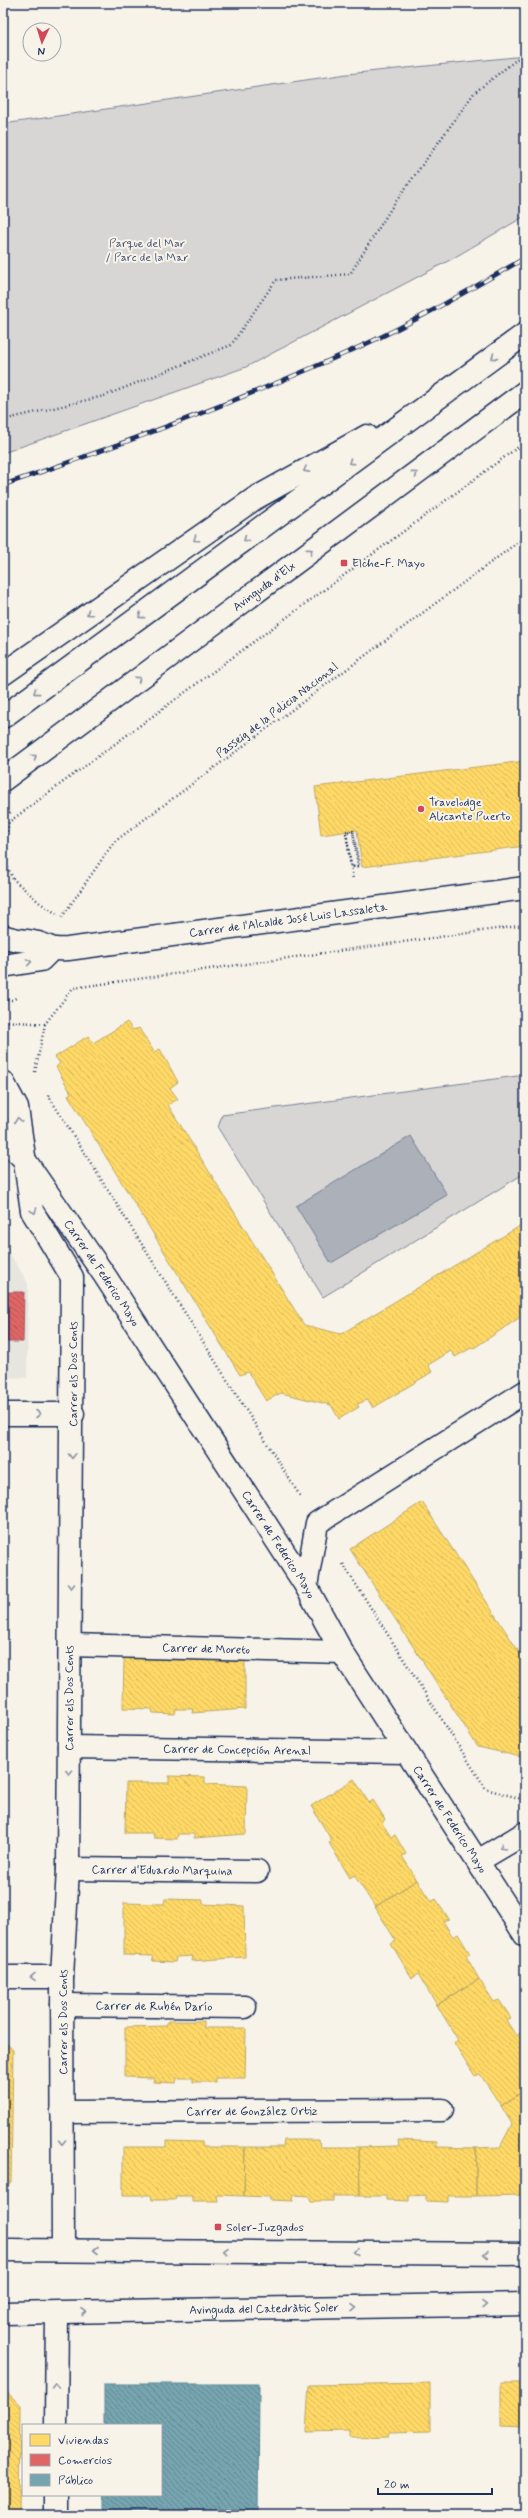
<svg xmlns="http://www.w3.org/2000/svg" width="528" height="2518" viewBox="0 0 528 2518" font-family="Mynerve,sans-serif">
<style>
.built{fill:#e6e5de}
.green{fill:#d7d6d4;stroke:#798299}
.water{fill:#acb0b9;stroke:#727c95}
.homes{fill:url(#homes-back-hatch);stroke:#bba664}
.shops{fill:url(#shops-back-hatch);stroke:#a55664}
.public{fill:url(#public-back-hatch);stroke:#5b8297}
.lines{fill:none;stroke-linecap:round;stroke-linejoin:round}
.minor-casing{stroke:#1b2f5e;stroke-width:25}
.major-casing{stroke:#1b2f5e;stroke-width:25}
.path{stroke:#1b2f5e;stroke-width:2.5;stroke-dasharray:1 3;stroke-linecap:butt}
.minor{stroke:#f7f3e8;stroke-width:22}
.major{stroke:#f7f3e8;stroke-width:22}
.rail-casing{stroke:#1b2f5e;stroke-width:4.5}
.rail{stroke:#f7f3e8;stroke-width:3;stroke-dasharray:9;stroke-linecap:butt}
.oneway{stroke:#8991a3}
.poi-dot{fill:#d1495b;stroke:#f7f3e8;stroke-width:1.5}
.labels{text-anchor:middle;stroke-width:4;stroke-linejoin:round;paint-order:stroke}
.park-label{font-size:12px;fill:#415076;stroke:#f7f3e8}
.poi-label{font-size:12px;fill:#1b2f5e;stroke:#f7f3e8;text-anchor:start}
.street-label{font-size:12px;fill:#1b2f5e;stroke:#f7f3e8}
</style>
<defs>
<pattern id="homes-back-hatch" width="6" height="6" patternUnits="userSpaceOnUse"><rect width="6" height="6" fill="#ffd966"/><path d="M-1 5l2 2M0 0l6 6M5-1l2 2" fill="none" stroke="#dabb5b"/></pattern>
<pattern id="shops-back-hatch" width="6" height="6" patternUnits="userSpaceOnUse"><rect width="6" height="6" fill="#e06666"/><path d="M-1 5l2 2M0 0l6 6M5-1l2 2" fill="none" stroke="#b55457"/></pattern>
<pattern id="public-back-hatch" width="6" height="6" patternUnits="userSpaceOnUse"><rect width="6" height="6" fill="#76a5af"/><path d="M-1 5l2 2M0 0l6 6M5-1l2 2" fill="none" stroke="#608792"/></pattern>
</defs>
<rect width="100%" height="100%" fill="#f7f3e8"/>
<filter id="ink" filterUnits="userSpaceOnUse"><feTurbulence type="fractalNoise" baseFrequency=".025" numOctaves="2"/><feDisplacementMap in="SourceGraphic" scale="8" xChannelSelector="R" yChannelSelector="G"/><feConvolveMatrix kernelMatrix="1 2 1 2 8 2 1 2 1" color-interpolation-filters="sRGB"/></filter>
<g filter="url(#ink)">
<path class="built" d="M3,1243L28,1283L27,1378L3,1377Z"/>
<path class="green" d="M525,56V216L450,260L246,367L3,453V124L347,74Z
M525,1075V1173L323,1297L218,1128L222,1115Z"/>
<path class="water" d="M411,1136L447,1195L331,1263L296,1206Z"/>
<path class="homes" d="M525,761V846L362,867L357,830L321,835L315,787Z
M127,1022L133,1030L139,1028L154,1052L160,1049L178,1082L170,1088L178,1099L168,1105L304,1325L341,1334L525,1223V1314L474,1348L473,1347L455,1357L451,1351L428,1365L432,1372L373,1408L368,1400L357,1404L359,1407L339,1419L331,1405L281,1393L266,1401L248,1372L240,1375L68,1095L71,1093L56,1067L60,1063L55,1057L88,1036L93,1043Z
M422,1502L519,1652L525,1653V1758L478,1747L350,1549Z
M124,1658L245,1661V1709L192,1713L193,1709H176L175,1714L153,1713L152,1709L123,1708Z
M169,1776L205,1777V1784L247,1786L246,1834L194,1838V1834H178L177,1839L154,1838L153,1833H125L126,1783H169Z
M354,1779L369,1803L373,1800L385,1819L382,1823L391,1837L395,1835L406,1854L402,1856L417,1880L375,1907L354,1875L350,1878L329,1843L332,1841L311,1806Z
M417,1880L431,1902L436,1899L449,1919L443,1921L453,1937L458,1934L470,1954L466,1956L479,1979L437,2005L418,1974L412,1978L391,1944L396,1941L375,1907Z
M165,1899L203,1900V1904L244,1906L245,1957L192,1961L193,1956L176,1957L175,1962L153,1961L152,1956L124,1955V1903L164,1904Z
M479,1979L494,2002L499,2000L511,2018L506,2020L516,2036L520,2033L525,2040V2090L501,2106L480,2074L475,2076L454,2043L458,2040L437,2005Z
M168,2021H204V2028H246L245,2078H216V2082H193V2078H177L176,2083L153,2082L154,2078L125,2077V2027L166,2026Z
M3,2040L13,2050L11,2182L3,2189Z
M525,2090V2195L476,2196V2148L500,2147L512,2124L501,2106Z
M284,2140H319L320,2147H359L360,2196H333V2201H311L309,2196L294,2195L293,2201L270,2200L269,2197L244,2196L245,2147H283Z
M398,2140L437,2142V2147L476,2148V2196H448V2202L426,2201V2195L409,2196V2201L386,2200V2196H360L359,2147L399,2146Z
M166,2141L202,2142L203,2147H245L244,2196L217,2195L218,2201H192V2196H176L175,2200H152L151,2195H123V2147H166Z
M430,2383V2431L390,2432L389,2437L349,2438V2431L306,2432L309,2385Z
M501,2383H525V2427L501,2426Z
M3,2388L20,2405L19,2515H3Z"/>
<path class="shops" d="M3,1292H24L23,1342H3Z"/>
<path class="public" d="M104,2384H259L258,2515H103V2495H161V2425H104Z"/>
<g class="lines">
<g class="minor-casing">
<g id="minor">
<path id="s1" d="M3,936C14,941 26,940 38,943C54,948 49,950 68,949L525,888"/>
<path d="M3,966L41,960L51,950"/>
<path d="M3,1082L17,1108L32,1211L72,1277L68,1869L62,1977L63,2250"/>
<path id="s2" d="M3,1139L24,1159L105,1276L306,1586L342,1652L525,1935"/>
<path d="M3,1414H73"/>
<path d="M306,1586L317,1523L525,1392"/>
<path id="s3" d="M70,1645L342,1652"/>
<path id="s4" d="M69,1747L406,1752"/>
<path d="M478,1861L525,1833"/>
<path id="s5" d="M68,1869L257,1871"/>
<path d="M3,1977H62"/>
<path id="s6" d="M62,2005L245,2007"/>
<path id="s7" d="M62,2112L442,2110"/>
<path d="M56,2425L57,2313"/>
<path d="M55,2515V2495"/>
</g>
</g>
<g class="major-casing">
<g id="major">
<path d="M3,674L254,499L367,436"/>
<path d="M3,717L525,334"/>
<path id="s8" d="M3,780L525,392"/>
<path d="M3,2250L525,2254"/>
<path id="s9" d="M3,2313L525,2304"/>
</g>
</g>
<path class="path" d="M3,420L104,396L231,345L276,280L350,274L392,207L474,93L525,53
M3,818L12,811
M346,831H353L359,866L351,867L346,832L353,831L358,866L351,867L346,831
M3,851L9,822L525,442
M3,856L13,879L40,903L57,914
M351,865L353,880
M62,917L114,842L525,537
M3,1000H12L18,997
M4,1021L45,1024
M35,1072L45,1024L73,988L525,925
M48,1095L300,1496
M343,1564L486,1789L522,1799L525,1797"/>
<use href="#minor" class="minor"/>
<use href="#major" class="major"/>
<g class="rail-casing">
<path id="rail" d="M3,485C127,443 250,397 368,343C422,318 474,287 525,258"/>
</g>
<use href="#rail" class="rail"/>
</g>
<defs><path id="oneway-chevron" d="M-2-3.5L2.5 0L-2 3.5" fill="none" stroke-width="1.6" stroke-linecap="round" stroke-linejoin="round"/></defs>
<g class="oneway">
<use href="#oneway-chevron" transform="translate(494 357) rotate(143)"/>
<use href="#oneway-chevron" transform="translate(351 462) rotate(144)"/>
<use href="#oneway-chevron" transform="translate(306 470) rotate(151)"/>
<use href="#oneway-chevron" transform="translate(415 474) rotate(-37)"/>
<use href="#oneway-chevron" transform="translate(196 539) rotate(145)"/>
<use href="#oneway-chevron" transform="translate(246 539) rotate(144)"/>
<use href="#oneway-chevron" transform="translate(310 551) rotate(-37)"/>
<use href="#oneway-chevron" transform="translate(89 613) rotate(145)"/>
<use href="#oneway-chevron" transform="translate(141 616) rotate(144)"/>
<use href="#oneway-chevron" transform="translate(138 679) rotate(-37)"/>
<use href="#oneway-chevron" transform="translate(36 692) rotate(144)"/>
<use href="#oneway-chevron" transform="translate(34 757) rotate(-37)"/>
<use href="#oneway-chevron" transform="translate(29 962) rotate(-9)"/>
<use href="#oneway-chevron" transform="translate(18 1120) rotate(-98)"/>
<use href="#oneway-chevron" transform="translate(34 1211) rotate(70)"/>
<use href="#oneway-chevron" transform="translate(38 1414)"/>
<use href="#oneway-chevron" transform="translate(72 1456) rotate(91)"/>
<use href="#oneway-chevron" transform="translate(71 1586) rotate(91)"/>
<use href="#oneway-chevron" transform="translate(69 1772) rotate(91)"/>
<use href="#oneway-chevron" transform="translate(502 1847) rotate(149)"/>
<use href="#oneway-chevron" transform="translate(33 1977) rotate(179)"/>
<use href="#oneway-chevron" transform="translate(62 2142) rotate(90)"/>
<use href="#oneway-chevron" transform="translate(96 2250) rotate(-180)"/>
<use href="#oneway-chevron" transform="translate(226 2251) rotate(-179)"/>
<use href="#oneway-chevron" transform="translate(356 2252) rotate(-179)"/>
<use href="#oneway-chevron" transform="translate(486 2254) rotate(-179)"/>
<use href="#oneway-chevron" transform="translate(484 2305) rotate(-1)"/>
<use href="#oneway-chevron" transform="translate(354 2308) rotate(-1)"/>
<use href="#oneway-chevron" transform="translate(84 2312) rotate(-1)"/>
<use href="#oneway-chevron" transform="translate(56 2386) rotate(-90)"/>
</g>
</g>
<g class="poi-dot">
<rect x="340" y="559" width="8" height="8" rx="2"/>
<circle cx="421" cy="809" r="4"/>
<rect x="214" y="2223" width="8" height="8" rx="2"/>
</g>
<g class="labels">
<g class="park-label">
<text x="147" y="247">Parque del Mar<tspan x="147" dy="14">/ Parc de la Mar</tspan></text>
</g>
<g class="poi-label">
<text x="352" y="567">Elche-F. Mayo</text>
<text x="429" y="806">Travelodge<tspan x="429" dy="14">Alicante Puerto</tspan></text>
<text x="226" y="2231">Soler-Juzgados</text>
</g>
<g class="street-label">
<text dy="4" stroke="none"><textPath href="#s8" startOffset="325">Avinguda d'Elx</textPath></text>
<text transform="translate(277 710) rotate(-37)" y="4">Passeig de la Policia Nacional</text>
<text dy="4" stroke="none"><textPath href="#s1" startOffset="289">Carrer de l'Alcalde José Luis Lassaleta</textPath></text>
<text dy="4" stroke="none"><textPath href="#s2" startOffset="167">Carrer de Federico Mayo</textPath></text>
<text transform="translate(73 1374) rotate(-90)" y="4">Carrer els Dos Cents</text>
<text dy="4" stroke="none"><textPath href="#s2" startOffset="491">Carrer de Federico Mayo</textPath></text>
<text dy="4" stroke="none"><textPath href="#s3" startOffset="136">Carrer de Moreto</textPath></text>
<text transform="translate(69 1698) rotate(-90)" y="4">Carrer els Dos Cents</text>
<text dy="4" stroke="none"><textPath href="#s4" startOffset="168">Carrer de Concepción Arenal</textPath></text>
<text dy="4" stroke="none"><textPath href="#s2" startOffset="815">Carrer de Federico Mayo</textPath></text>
<text dy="4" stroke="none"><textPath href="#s5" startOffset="94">Carrer d'Eduardo Marquina</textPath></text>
<text dy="4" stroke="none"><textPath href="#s6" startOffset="92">Carrer de Rubén Darío</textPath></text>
<text transform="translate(63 2022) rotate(-90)" y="4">Carrer els Dos Cents</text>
<text dy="4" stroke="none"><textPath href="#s7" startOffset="190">Carrer de González Ortiz</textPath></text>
<text dy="4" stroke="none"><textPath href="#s9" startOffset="261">Avinguda del Catedràtic Soler</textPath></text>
</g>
</g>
<rect width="528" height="2518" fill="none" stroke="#f7f3e8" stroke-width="16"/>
<rect x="8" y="8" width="512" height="2502" fill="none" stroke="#1b2f5e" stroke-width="1.5" filter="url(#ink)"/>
<rect x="22" y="2424" width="140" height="72" fill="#f7f3e8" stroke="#9fa5b1"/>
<rect x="30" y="2434" width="20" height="12" fill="#ffd966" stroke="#9fa5b1"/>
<text x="58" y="2444" font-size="12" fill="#1b2f5e">Viviendas</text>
<rect x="30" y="2454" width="20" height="12" fill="#e06666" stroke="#9fa5b1"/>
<text x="58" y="2464" font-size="12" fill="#1b2f5e">Comercios</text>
<rect x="30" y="2474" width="20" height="12" fill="#76a5af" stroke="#9fa5b1"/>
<text x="58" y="2484" font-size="12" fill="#1b2f5e">Público</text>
<g transform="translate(42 42) rotate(184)"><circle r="19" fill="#f7f3e8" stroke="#9fa5b1"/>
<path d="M0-3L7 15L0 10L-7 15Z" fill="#d1495b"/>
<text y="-6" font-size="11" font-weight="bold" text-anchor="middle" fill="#1b2f5e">N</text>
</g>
<path d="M378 2488v6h114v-6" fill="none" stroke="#1b2f5e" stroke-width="2"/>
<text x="384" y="2488" font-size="12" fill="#1b2f5e" stroke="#f7f3e8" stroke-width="3" paint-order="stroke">20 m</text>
</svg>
